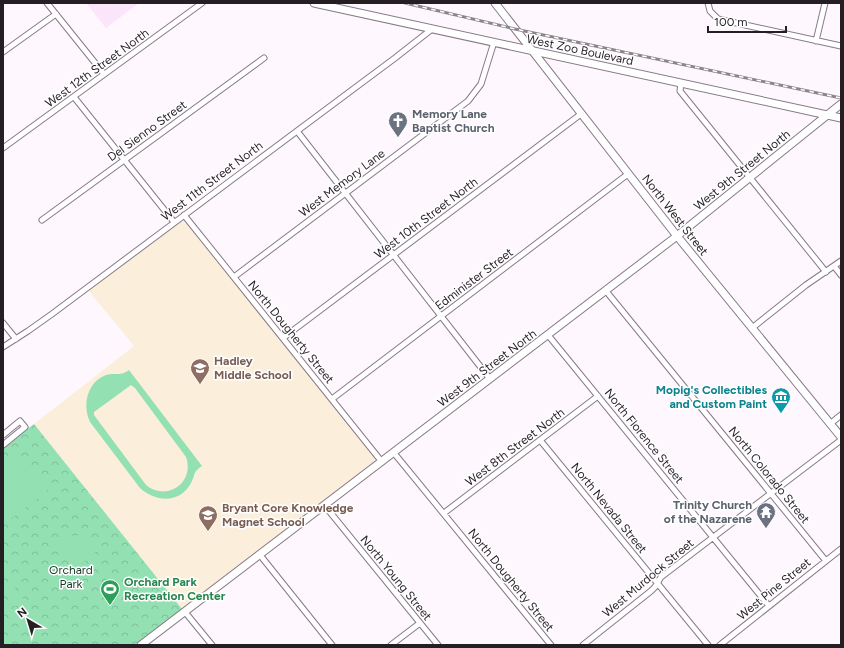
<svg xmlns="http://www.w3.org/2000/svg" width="844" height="648" viewBox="0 0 844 648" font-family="Figtree,sans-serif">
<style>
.built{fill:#fbe5fa}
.education{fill:#fbefdb}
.park{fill:url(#park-crowns)}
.pitch{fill:#93e0b2;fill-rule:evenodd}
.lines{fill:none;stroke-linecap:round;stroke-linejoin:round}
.street-casing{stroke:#887a88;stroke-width:7}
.secondary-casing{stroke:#887a88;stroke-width:9}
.street{stroke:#fff;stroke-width:5}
.secondary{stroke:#fff;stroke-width:7}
.rail-casing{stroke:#8b858a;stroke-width:3}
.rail{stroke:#fff;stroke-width:1.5;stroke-dasharray:4.5;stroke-linecap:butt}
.labels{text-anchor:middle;stroke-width:3;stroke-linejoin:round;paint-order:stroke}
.street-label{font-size:12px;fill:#251f24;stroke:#fff}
.worship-label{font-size:12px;font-weight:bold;fill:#5b616d;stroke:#fff;text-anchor:start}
.education-label{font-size:12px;font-weight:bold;fill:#785e54;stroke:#fff;text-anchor:start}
.culture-label{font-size:12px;font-weight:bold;fill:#0d838f;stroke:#fff;text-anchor:end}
.park-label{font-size:12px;fill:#153b26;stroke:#fff}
.leisure-label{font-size:12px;font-weight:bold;fill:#27864d;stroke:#fff;text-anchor:start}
</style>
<defs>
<pattern id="park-crowns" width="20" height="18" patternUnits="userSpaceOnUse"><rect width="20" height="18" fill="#93e0b2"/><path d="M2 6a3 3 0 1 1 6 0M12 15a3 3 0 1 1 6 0" fill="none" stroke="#7fc099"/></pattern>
</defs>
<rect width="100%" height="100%" fill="#fef8fe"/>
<path class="built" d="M86,3H139L106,28Z"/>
<path class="education" d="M181,222H184L187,224L374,458V462L182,609L34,424L134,346L88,290Z"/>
<path class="park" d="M34,424L182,609L135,645H3V447Z"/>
<path class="pitch" d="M129,370L202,466C192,473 196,474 191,483C180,504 155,502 140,488L90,422C82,405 87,382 106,375C116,372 120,377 129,370ZM131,385L135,388L186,457C195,483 167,502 146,485L94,415V412Z
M20,454L48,490L3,525V468Z
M76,535L89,539L98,549L90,557L76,568L73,567L62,553L57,543L65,537Z
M11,582L24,600L15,607L3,592V588Z"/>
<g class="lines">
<g class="street-casing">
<path id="street" d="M47,3L104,74
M708,3L710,11L718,19L841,46
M816,41L825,3
M3,52L56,14
M681,83L680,91L826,272
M74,97L174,222
M297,131L490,379
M3,148L202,3
M184,215L382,462
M42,220L264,58
M834,266L841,275
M234,277L468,101L481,84L494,42
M606,291L826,561
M3,323L16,339
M752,328L806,285L841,261
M548,335L769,606
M283,338L581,114
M3,347L28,331L52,314L395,58L432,29
M332,399L628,174
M830,424L841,415
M3,435L20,421L25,427L3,445
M540,440L708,645
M394,453L551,645
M325,506L438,645
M444,513L598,396
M260,555L332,645
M185,612L212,645
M391,645L420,623
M583,645L651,591L655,587L661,577L841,440
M720,645L841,549"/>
</g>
<g class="secondary-casing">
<path id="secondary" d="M314,3L841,118
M495,3L677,236L841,437
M141,645L677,236L841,104"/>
</g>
<use href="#street" class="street"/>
<use href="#secondary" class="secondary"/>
<g class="rail-casing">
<path id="rail" d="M405,3L515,29L841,98"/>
</g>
<use href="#rail" class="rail"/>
</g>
<defs>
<g id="church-pin" transform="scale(1)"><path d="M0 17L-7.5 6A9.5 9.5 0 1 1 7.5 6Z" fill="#6b7280" stroke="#fff"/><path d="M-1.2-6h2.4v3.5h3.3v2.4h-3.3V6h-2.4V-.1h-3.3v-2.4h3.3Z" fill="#fff"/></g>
<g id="school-pin" transform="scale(1)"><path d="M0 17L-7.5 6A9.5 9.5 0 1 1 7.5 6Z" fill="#8d6e63" stroke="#fff"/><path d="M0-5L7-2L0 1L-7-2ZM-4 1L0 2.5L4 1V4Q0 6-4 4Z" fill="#fff"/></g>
<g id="museum-pin" transform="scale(1)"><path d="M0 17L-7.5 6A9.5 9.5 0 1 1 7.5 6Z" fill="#0f9aa8" stroke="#fff"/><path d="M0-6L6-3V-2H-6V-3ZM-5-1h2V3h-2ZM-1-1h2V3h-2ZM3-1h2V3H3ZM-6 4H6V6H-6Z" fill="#fff"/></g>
<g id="temple-pin" transform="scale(1)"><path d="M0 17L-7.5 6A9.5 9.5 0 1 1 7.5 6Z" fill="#6b7280" stroke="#fff"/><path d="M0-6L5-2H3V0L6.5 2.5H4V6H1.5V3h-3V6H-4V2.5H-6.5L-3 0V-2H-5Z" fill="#fff"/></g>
<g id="stadium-pin" transform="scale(1)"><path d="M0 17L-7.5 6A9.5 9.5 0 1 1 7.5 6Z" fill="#2e9e5b" stroke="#fff"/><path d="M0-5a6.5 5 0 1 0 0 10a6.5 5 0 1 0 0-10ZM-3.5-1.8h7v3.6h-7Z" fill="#fff"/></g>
</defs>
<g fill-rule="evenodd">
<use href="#church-pin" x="398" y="121"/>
<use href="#school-pin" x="200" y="368"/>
<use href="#museum-pin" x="781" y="397"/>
<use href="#temple-pin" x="766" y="512"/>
<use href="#school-pin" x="208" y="515"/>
<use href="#stadium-pin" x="110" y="589"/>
</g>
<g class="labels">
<g class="street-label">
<text transform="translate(580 50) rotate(12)" y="4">West Zoo Boulevard</text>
<text transform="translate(97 68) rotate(-36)" y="4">West 12th Street North</text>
<text transform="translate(147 131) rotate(-36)" y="4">Del Sienno Street</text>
<text transform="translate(742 170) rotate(-39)" y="4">West 9th Street North</text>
<text transform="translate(212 181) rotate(-37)" y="4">West 11th Street North</text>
<text transform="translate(342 183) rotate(-37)" y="4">West Memory Lane</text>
<text transform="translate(675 215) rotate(52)" y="4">North West Street</text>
<text transform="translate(426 218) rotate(-37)" y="4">West 10th Street North</text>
<text transform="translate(474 279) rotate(-37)" y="4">Edminister Street</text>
<text transform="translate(291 332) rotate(51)" y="4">North Dougherty Street</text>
<text transform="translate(487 368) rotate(-37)" y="4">West 9th Street North</text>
<text transform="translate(644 436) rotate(51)" y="4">North Florence Street</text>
<text transform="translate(515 447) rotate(-37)" y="4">West 8th Street North</text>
<text transform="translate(769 475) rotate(51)" y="4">North Colorado Street</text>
<text transform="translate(609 508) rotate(51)" y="4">North Nevada Street</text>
<text transform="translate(396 578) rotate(51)" y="4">North Young Street</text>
<text transform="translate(648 578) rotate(-40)" y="4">West Murdock Street</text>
<text transform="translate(511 580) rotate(51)" y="4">North Dougherty Street</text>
<text transform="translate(774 589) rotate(-39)" y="4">West Pine Street</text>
</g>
<g class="worship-label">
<text x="412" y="118">Memory Lane<tspan x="412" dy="14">Baptist Church</tspan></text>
<text x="752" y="509" text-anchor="end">Trinity Church<tspan x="752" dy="14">of the Nazarene</tspan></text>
</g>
<g class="education-label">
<text x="214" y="365">Hadley<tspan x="214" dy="14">Middle School</tspan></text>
<text x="222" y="512">Bryant Core Knowledge<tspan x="222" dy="14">Magnet School</tspan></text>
</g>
<g class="culture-label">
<text x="767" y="394">Mopig's Collectibles<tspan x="767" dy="14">and Custom Paint</tspan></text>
</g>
<g class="park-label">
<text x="71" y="574">Orchard<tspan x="71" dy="14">Park</tspan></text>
</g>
<g class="leisure-label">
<text x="124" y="586">Orchard Park<tspan x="124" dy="14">Recreation Center</tspan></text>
</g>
</g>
<rect width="844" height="648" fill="none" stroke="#251f24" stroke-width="8"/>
<g transform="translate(28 620) rotate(322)" stroke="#ffffff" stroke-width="3" paint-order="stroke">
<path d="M0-3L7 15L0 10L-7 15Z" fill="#251f24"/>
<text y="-6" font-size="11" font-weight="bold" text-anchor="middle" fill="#251f24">N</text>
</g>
<path d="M708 26v6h78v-6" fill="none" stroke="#251f24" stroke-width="2"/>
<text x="714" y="26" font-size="12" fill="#251f24" stroke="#ffffff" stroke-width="3" paint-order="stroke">100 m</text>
</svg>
